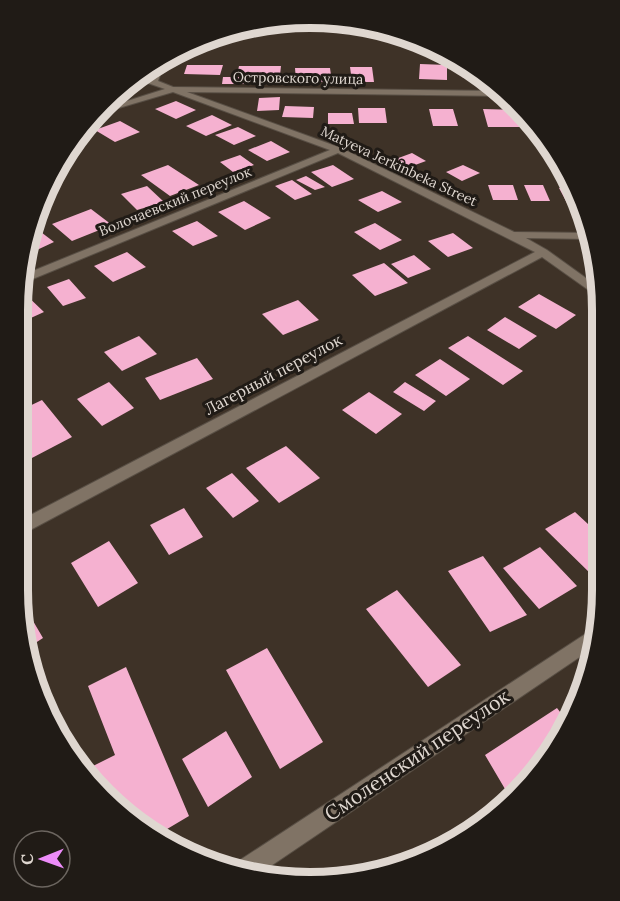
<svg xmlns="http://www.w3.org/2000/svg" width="620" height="901" viewBox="0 0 620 901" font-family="Lora,serif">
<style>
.building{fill:#f5b1d0}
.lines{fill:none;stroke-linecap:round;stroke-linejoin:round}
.street-casing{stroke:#584f45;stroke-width:2}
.street{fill:#807365;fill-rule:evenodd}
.labels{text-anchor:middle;stroke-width:6;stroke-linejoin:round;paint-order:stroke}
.far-street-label{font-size:14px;fill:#dfd7d0;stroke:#201b16}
.street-label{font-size:16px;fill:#dfd7d0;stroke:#201b16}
.near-street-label{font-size:20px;fill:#dfd7d0;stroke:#201b16}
.rim{fill:none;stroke:#dfd7d0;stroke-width:8}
</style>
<rect width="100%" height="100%" fill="#3e3227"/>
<path class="building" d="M309,19L327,21L325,28L307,27Z
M289,22L287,29L264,28V27Z
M420,64L447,65V80L419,79Z
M458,64L479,78H463Z
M187,65H223L220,75L184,74Z
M239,66H281L280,75H237Z
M350,67H372L374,82H352Z
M295,68H330L332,82H296Z
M223,77H254L255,84H222Z
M280,97L279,110L257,111L259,98Z
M176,101L196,110L176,119L155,109Z
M285,106L314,107L313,118L282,117Z
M358,108H385L387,123H359Z
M429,109H453L458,126H433Z
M483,109L520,110L528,127H488Z
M328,113H352L354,124H328Z
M212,115L232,125L206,136L186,126Z
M120,121L140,132L115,142L95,130Z
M238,127L256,136L234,145L215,135Z
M271,141L290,152L267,161L248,150Z
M412,153L426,161L407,168L393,160Z
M240,155L254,165L233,172L220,162Z
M168,165L199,185L170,196L141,175Z
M333,165L354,179L332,187L311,172Z
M463,165L480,173L462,181L446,172Z
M306,176L325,187L315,190L296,180Z
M292,180L312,194L295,200L275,186Z
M488,185H513L518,200H493Z
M524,185H543L550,201H531Z
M147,186L164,202L137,210L121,194Z
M574,187L579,203H567L559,188Z
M382,191L402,202L378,212L358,200Z
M244,201L271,218L245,230L218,212Z
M91,209L112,225L72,241L52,224Z
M197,221L218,236L193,246L172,231Z
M375,223L402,240L380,250L354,232Z
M33,226L54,242L24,256V253Z
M453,233L473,248L448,257L428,241Z
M127,252L146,267L113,282L94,266Z
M414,255L431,269L408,278L391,264Z
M384,263L408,283L375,296L352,275Z
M69,279L86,298L63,306L47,287Z
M23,292L44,312L22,322Z
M539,294L576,315L556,329L518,307Z
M298,300L319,320L283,335L262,314Z
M505,317L537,336L519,349L487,330Z
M139,336L157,354L122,371L104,352Z
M468,336L523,371L503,385L448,348Z
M197,358L213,379L160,400L145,378Z
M440,359L470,379L446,396L415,375Z
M109,382L134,408L102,426L77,399Z
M405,382L436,401L424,411L393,392Z
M369,392L402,414L376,434L342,410Z
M42,400L72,437L30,459L20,447L21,410Z
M286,446L320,478L279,503L246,468Z
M232,473L259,501L233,518L206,488Z
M184,508L203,537L169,555L150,525Z
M575,512L601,536L602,572L594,577L545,529Z
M109,541L138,583L98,607L71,563Z
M540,547L577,586L539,609L503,568Z
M483,556L527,615L490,632L448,571Z
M397,590L461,665L428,687L366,609Z
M19,597L43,638L26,649Z
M267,648L323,742L280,769L226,670Z
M126,667L189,816L157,835L118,811L83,771L115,755L88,686Z
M557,708L567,721L512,801L485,755Z
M226,731L252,777L208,807L182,759Z"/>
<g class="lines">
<g class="street-casing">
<path id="street" d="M164,63L158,81L173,87L498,91L505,96L187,92L341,148L514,232L589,233L590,239L526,238L547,250L597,286V296L542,257L19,536V521L535,252L338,153L23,283V275L330,150L173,92L95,115L99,110L165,89L139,80L144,76L151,79L156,69Z
M593,629L590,650L256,876L232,870L234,864Z"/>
</g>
<use href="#street" class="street"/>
</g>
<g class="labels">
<g class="far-street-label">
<text transform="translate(298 78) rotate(1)" y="5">Островского улица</text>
<text transform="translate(399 166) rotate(25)" y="5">Matyeva Jerkinbeka Street</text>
<text transform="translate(175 201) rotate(-22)" y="5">Волочаевский переулок</text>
</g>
<g class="street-label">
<text transform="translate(273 374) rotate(-28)" y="6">Лагерный переулок</text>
</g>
<g class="near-street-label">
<text transform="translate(417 755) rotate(-34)" y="7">Смоленский переулок</text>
</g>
</g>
<path d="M0 0H620V901H0ZM310 28H310A282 282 0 0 1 592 310V590A282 282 0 0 1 310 872H310A282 282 0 0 1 28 590V310A282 282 0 0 1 310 28Z" fill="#201b16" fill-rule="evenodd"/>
<path class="rim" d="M310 28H310A282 282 0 0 1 592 310V590A282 282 0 0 1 310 872H310A282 282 0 0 1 28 590V310A282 282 0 0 1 310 28Z"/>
<g transform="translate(42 859) rotate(269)"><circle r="28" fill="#201b16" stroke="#6c6660" stroke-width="1.5"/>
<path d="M0-4.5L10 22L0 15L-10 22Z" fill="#ed8cf9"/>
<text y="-9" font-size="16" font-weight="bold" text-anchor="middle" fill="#dfd7d0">С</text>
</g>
</svg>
